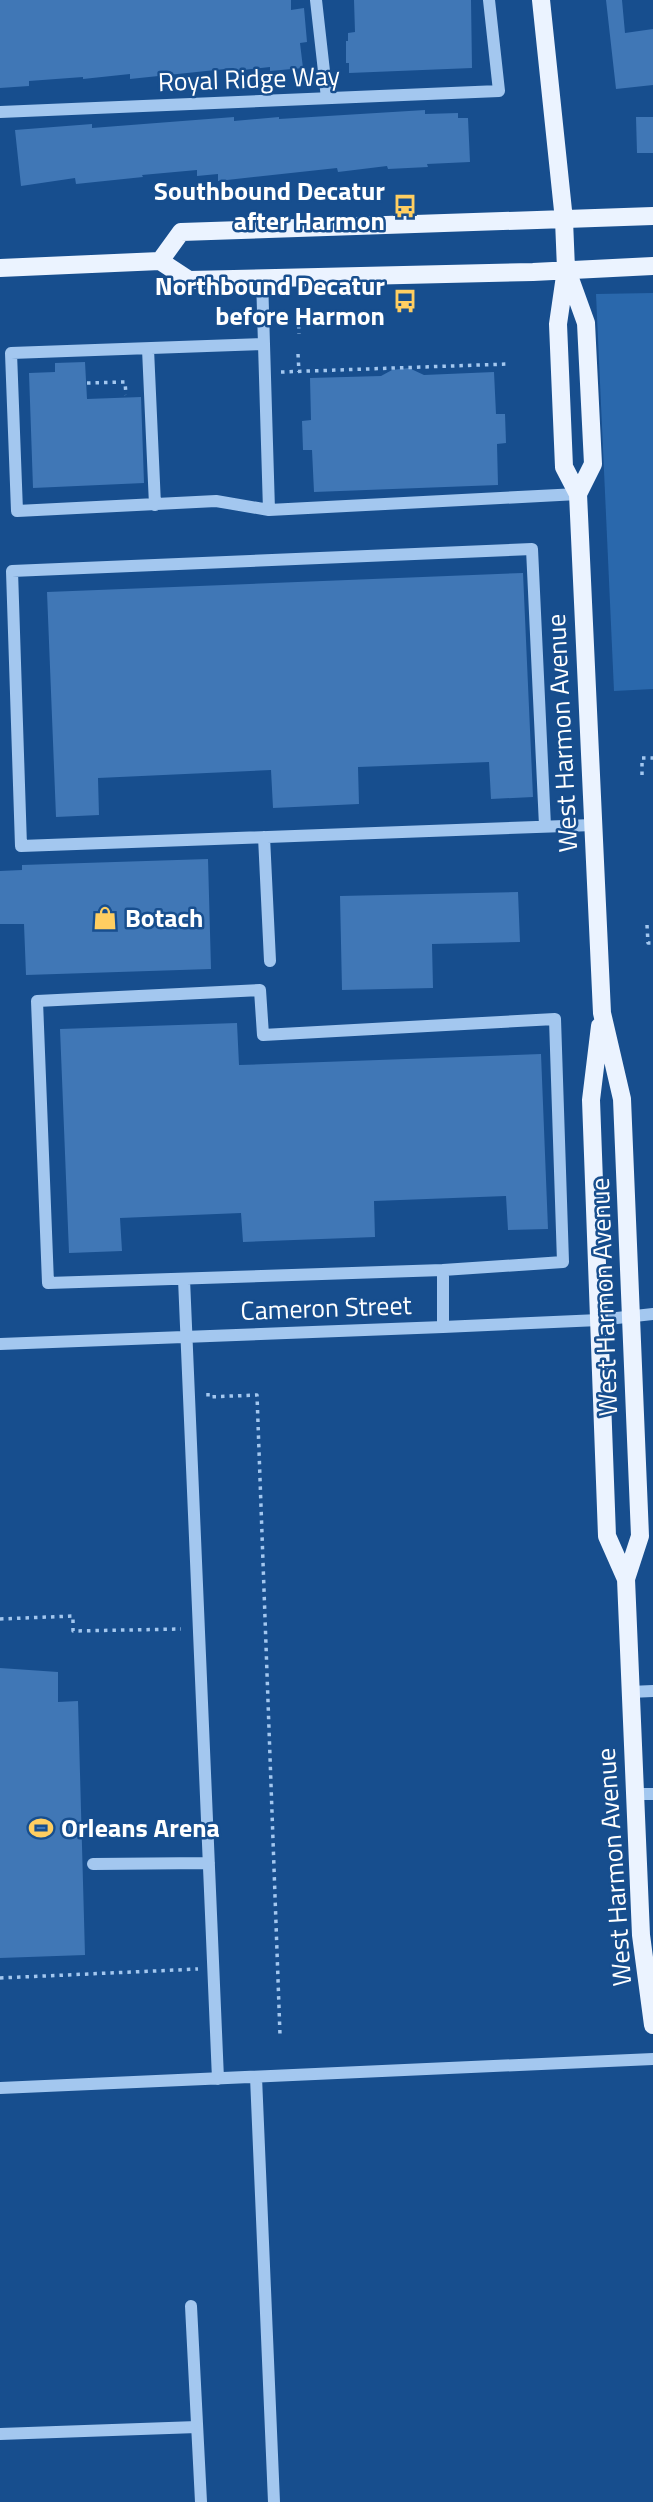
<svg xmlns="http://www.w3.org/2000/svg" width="653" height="2502" viewBox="0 0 653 2502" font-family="'Titillium Web',sans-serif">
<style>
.green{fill:#2a68ac}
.building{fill:#4077b6}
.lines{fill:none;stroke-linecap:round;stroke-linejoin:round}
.path{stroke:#a3c7ef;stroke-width:3.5;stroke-dasharray:3.5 5;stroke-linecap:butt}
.minor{stroke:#a3c7ef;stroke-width:12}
.major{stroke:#ebf3ff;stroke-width:18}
.labels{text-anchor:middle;stroke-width:5;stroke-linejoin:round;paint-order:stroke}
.street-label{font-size:26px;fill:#fff;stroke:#174e8e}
.poi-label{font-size:26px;font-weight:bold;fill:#fff;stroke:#174e8e;text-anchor:end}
</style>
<rect width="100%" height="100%" fill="#174e8e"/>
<path class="green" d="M653,293V689L614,691L596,294Z"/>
<path class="building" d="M0,0H291V10L304,8L307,42L300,43L303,68L270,71V67L225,72V69L130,79V74L83,79V77L29,81V86L0,88Z
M354,0H471L472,68L349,73V63H346V41H348V33L355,32Z
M606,0H622L625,33L653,29V85L616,89Z
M425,110V114L458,113V118H468L470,162L427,164L428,167L388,169L387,166L338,172L337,168L218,181V174L197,176V170L142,175L143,177L76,184L75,178L21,186L15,130L92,124V128L234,117V121L279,117V119Z
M636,117H653V153H637Z
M85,362L87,399L141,397L144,483L33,488L29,373L55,372V363Z
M409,368L424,375L494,372L496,414H505L506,443L497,444L498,485L314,492L312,450H303L302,421L311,420L310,378L381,376L392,370Z
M523,573L533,797L491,799L489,762L358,767L359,804L273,808L271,770L98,778L99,815L56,817L47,592Z
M208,859L211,969L26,975L24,924H0V871L22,870V865Z
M518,892L520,942L432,944L433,988L342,990L340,896Z
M237,1023L239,1065L541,1054L548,1229L508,1230L506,1196L374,1201L375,1237L243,1242L241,1213L120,1218L122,1251L69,1253L60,1029Z
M0,1668L58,1672V1702L78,1701L85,1955L0,1958Z"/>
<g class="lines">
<path class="path" d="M298,308L299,334
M298,354L299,372
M281,372L508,364
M87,383L125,382L126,395
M642,775V758H653
M647,925L648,943H653
M208,1393V1397L257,1395L280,2035
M0,1619L73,1616V1631L181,1629
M0,1978L198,1969"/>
<path class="minor" d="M316,0L327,98
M0,112L499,91L489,0
M262,278L269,510
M264,344L11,353L17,511L216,501L269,510L578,494
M148,349L155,505
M545,826L532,549L12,571L21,846L593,825
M264,837L270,961
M184,1279L218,2079
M443,1327V1270L563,1262L555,1019L263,1035L260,990L37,1001L48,1283L443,1270
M0,1344L443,1327L599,1320L653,1314
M630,1692L653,1691
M634,1794H653
M93,1864L209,1863
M256,2077L274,2502
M0,2088L653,2059
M191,2306L201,2502
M0,2434L197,2427"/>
<path class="major" d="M541,0L564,220L566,269L558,324L564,467L578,494L602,1013L622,1099L640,1536L626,1579L641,1935L653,2025
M160,261L181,232L653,216
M0,268L160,261L189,280L533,272L653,266
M568,273L586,323L593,464L578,494
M600,1026L591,1100L607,1536L626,1579"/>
</g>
<defs>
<g id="bus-bare" transform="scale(1.89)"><path d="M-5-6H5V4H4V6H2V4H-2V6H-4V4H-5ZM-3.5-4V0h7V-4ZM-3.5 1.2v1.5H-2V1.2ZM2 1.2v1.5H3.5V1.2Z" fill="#ffce61" stroke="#174e8e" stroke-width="2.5" paint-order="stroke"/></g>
<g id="shop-bare" transform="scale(1.89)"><path d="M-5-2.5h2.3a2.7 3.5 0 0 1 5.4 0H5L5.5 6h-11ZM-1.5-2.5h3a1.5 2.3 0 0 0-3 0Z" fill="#ffce61" stroke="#174e8e" stroke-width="2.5" paint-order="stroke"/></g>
<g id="stadium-bare" transform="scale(1.89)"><path d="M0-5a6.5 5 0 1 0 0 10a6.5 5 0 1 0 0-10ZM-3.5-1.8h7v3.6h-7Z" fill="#ffce61" stroke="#174e8e" stroke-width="2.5" paint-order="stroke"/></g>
</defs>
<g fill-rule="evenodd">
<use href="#bus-bare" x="405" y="206"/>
<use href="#bus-bare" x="405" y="301"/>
<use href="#shop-bare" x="105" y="918"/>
<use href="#stadium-bare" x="41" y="1828"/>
</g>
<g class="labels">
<g class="street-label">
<text transform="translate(249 79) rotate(-2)" y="9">Royal Ridge Way</text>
<text transform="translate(562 733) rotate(-93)" y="9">West Harmon Avenue</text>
<text transform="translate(604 1297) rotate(-92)" y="9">West Harmon Avenue</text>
<text transform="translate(326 1308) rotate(-2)" y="9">Cameron Street</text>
<text transform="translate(614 1867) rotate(-94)" y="9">West Harmon Avenue</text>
</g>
<g class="poi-label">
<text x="385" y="200">Southbound Decatur<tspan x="385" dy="30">after Harmon</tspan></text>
<text x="385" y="295">Northbound Decatur<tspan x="385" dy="30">before Harmon</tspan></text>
<text x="125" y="927" text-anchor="start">Botach</text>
<text x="61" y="1837" text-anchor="start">Orleans Arena</text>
</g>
</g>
</svg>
